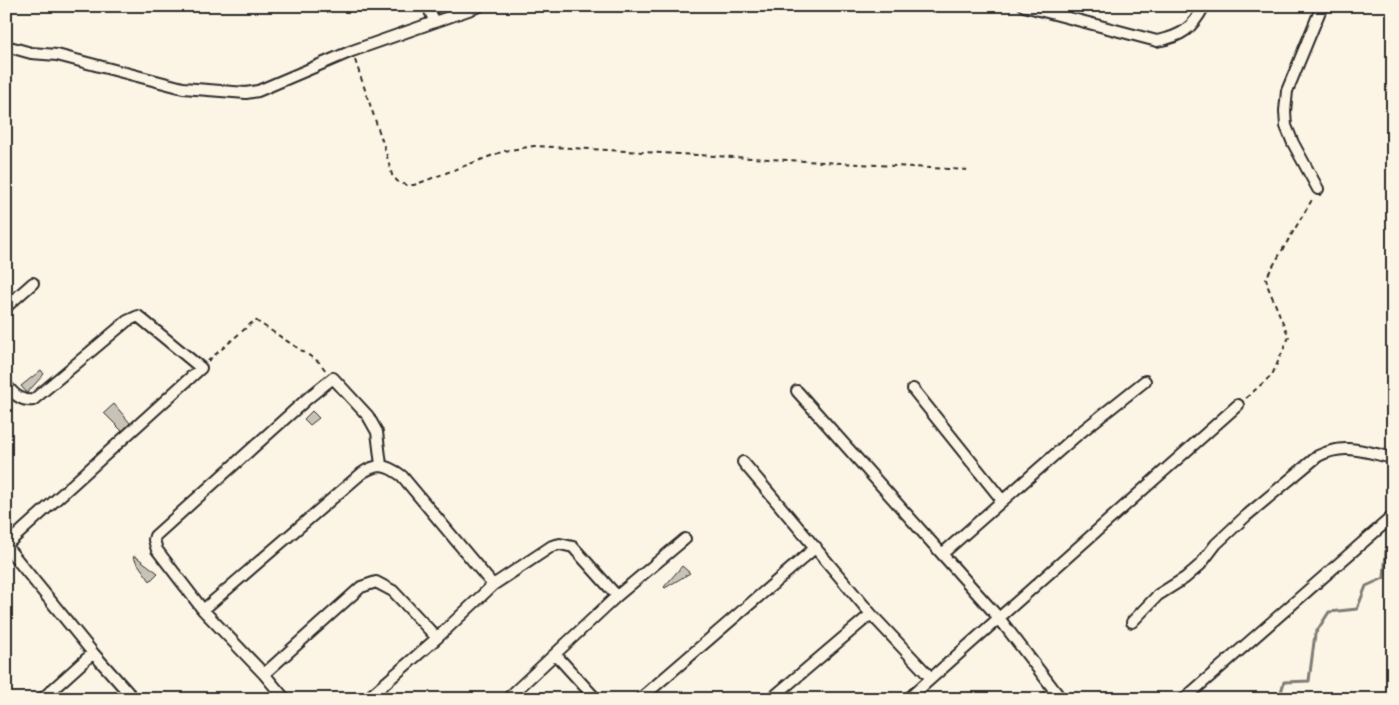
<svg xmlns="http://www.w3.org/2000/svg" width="1399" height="705" viewBox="0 0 1399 705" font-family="Caveat,sans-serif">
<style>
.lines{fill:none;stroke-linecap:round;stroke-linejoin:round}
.stream{stroke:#7d7b74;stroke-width:3}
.building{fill:#c8c3b7;stroke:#2b2b2b}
.street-casing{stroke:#2b2b2b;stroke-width:14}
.path{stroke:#2b2b2b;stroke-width:2;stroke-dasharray:5 4;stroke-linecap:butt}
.street{stroke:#fcf5e5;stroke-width:10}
</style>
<rect width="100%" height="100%" fill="#fcf5e5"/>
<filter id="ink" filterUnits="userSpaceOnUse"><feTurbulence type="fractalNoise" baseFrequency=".02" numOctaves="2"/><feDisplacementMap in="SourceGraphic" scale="10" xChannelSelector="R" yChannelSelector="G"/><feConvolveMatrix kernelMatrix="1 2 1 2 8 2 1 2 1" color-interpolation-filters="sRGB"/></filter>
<g filter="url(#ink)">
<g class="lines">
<path class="stream" d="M1279,699L1284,682L1309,681L1315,634L1329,612L1357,609L1366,586L1384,578L1386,551L1393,548
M1335,699L1342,694L1351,699"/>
</g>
<path class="building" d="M41,370L44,374L27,393L21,386Z
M114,404L130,423L122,431L104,413Z
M312,411L319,418L310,425L304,419Z
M135,556L158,573L150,581L133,557Z
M682,566L690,573L665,588L664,587Z"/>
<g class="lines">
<g class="street-casing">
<path id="street" d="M428,6L434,21
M1024,6L1157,41C1182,36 1192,29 1204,6
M6,46L31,53L57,55L183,88L246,93L258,91L352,51L480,6
M1318,189L1293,143L1286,126L1285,111L1287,91L1322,6
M6,307L33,283
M6,385C13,393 21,402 33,400L127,321L138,316L201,368L6,545
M913,389L1002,500
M797,391L942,554
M743,462L871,614L931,678
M6,546L93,653L134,699
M203,610L362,473C377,463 386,464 402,476L493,585
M1132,622L1158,595L1185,578L1200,565L1216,544L1246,516L1318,456C1345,442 1365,452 1393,458
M555,654L617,596L685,539
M264,674L203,610L157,550L154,540L155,536L308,398L333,378L368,416L377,432L381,465
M1055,691L1061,699
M42,699L93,653
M285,699L264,674L361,587L376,582L393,591L437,638
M367,699L437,638L493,585L552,546L560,544L573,547L617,596
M507,699L555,654L596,699
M640,699L816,547
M771,699L871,614
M908,699L1238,405
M1046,699L1055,691L999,618L942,554L1076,436L1145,381
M1184,699L1393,516"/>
</g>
<path class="path" d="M355,60L385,149L392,175L398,182L406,185H414L504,151L534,146L969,170
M208,361L255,320L319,362L326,371
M1246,398L1272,375L1289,337L1268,287L1266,278L1313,198"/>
<use href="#street" class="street"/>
</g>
</g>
<rect width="1399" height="705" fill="none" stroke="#fcf5e5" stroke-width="25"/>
<rect x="12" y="12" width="1374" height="680" fill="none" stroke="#2b2b2b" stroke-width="2" filter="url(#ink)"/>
</svg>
